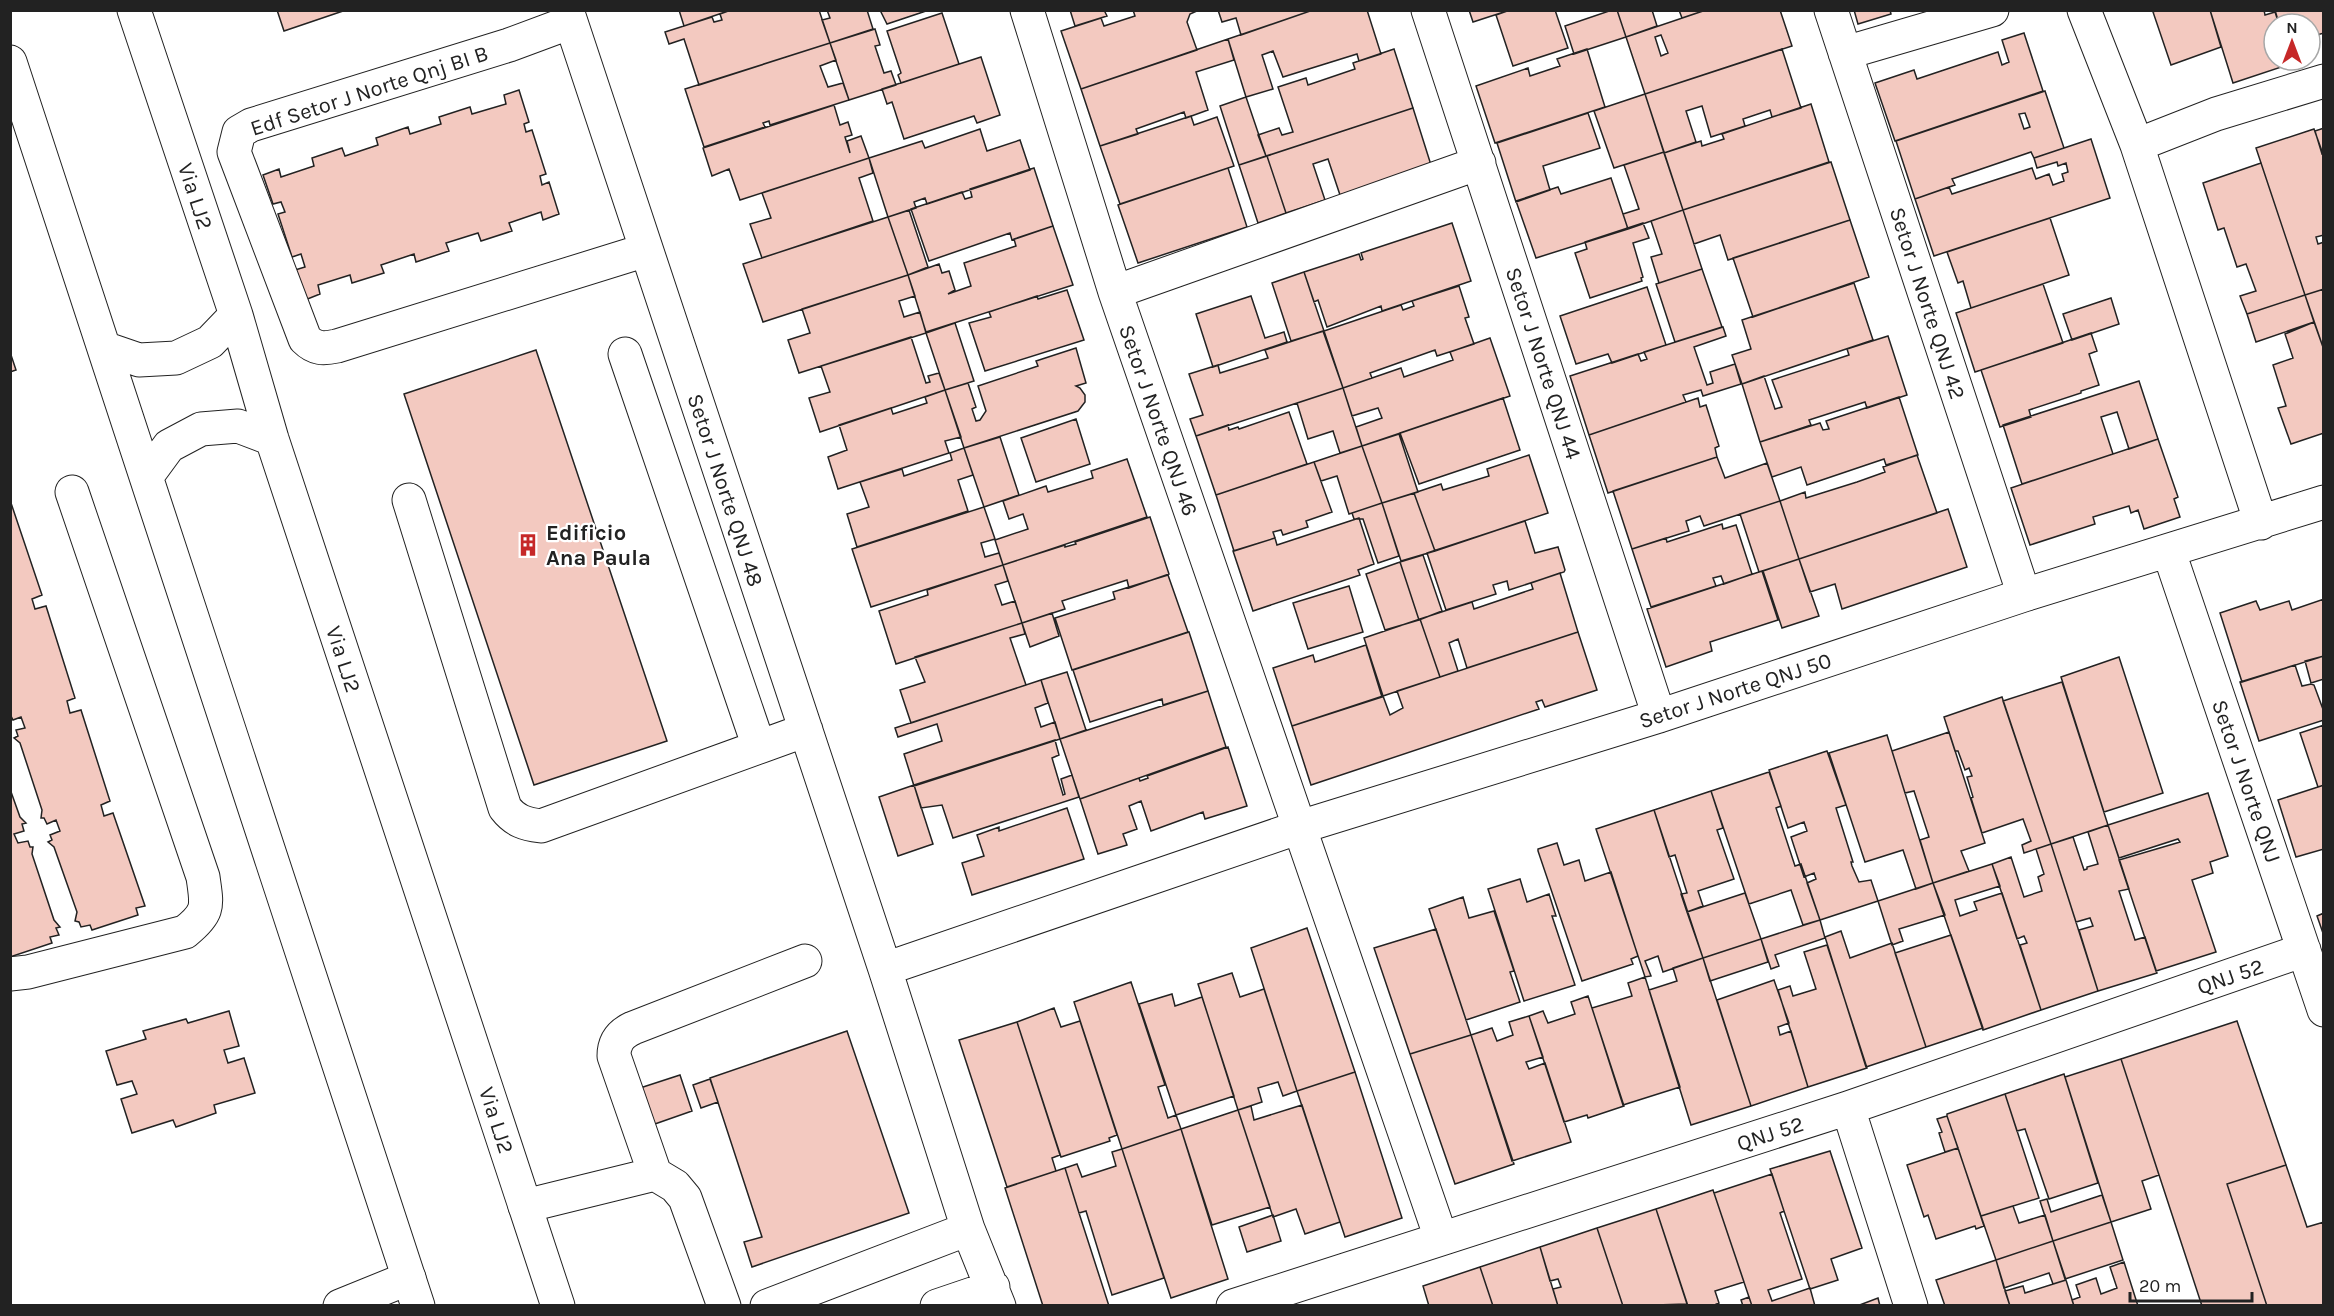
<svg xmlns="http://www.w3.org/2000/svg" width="2334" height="1316" viewBox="0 0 2334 1316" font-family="Karla,sans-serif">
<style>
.building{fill:#f3c9c0;stroke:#222;stroke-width:1.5;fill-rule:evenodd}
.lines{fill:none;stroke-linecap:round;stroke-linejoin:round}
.minor-casing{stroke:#222;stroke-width:35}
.major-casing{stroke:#222;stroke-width:35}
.minor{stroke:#fff;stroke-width:33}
.major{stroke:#fff;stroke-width:33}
.labels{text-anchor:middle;stroke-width:4.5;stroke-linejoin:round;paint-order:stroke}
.street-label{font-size:22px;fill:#222;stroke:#fff}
.poi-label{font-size:22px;font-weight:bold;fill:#222;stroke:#fff;text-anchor:start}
</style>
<rect width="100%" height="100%" fill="#fff"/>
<path class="building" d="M277,10H346L284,31Z
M679,10H731L684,26Z
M819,10L830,43L699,85L684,39L669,44L665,32L712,17L714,22L722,20L720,14L731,10Z
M827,10H867L873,29L830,43L822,20L830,18Z
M880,10H929L887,24Z
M1070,10H1104L1107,16L1075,26Z
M1133,10H1199L1190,14L1187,22L1197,50L1081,89L1061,31L1101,18L1104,26L1135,16Z
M1218,10H1313L1241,35L1236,18L1222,22Z
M1313,10H1367L1381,54L1359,61L1357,54L1283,77L1273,51L1262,55L1273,89L1246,97L1228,39Z
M1469,10H1510L1473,22Z
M1510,10H1555L1568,48L1513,66L1496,15Z
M1612,10H1617L1626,37L1574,54L1565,26Z
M1617,10H1652L1657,26L1626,37Z
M1679,10H1706L1682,18Z
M1706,10H1780L1792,46L1645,94L1626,37ZM1661,35L1668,53L1661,56L1655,37Z
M1854,10H1890L1891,14L1858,24Z
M2157,10H2210L2221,47L2171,65L2153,12Z
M2210,10H2264L2265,15L2275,12L2279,24H2274V60H2292L2293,63L2233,83Z
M2275,10H2324V33L2310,37V24H2279Z
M942,13L959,64L901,83L898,75L901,73L887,31Z
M875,29L880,45L875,46L884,73L891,71L896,85L849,100L830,43Z
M2024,33L2043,91L1895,141L1875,83L1914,70L1917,79L1998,52L2002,65L2009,62L2002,40Z
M1228,39L1234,60L1196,72L1208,110L1186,118L1184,112L1136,129L1138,134L1100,146L1081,89Z
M830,43L836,60L820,66L828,87L843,83L849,100L770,125L769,121L763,123L765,127L704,147L685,89Z
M1394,49L1413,108L1266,156L1258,135L1279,128L1282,135L1293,132L1278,87L1306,78L1308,85L1355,69L1353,63Z
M1587,49L1605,107L1495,143L1476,86L1528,68L1530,76L1560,66L1557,59Z
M1782,49L1801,108L1772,117L1770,110L1743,119L1745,126L1711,137L1702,106L1686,111L1696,142L1664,153L1645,94Z
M981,57L1000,115L977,123L974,116L904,139L892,102L887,104L882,89Z
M519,90L529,122L524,124L526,132L532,130L546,174L540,176L542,185L549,182L559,214L543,220L541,212L509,223L512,231L481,241L478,233L446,243L449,251L416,262L414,254L381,265L384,273L352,283L350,275L318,285L320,294L305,300L295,270L305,267L301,254L292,257L278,214L285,212L281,202L273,204L263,175L279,169L281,177L314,166L312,158L342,148L345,156L378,145L376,138L408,127L410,134L441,124L439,117L470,107L472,114L506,104L504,95Z
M2045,91L2064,148L2034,158L2031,152L1952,179L1955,185L1915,199L1896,141ZM2025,113L2030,127L2024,129L2019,114Z
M1645,94L1664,152L1614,168L1594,111Z
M1246,97L1266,156L1239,165L1220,106Z
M1811,104L1829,162L1683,210L1664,153L1701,141L1702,146L1724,139L1722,134Z
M834,105L840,125L848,122L852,135L845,137L850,153L847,141L861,136L869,158L740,200L729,169L712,176L703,148Z
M1413,108L1431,165L1340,195L1328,159L1313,164L1325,200L1286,213L1267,156Z
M1588,113L1600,148L1543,166L1550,190L1516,202L1497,143Z
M1191,116L1194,125L1217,117L1234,166L1120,204L1100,146Z
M2324,128V153L2322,154L2315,131Z
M980,129L987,151L1020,140L1030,170L927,204L925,198L914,202L916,208L888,217L869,158L922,141L925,148Z
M2314,129L2324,157V235L2316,237L2318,244L2324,242V289L2305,295L2256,148Z
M2091,139L2110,198L1934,256L1915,199L1949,187L1952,194L2032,168L2036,179L2049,174L2053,185L2064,181L2062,174L2068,172L2066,163L2058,166L2057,162L2037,168L2034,158Z
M1664,152L1683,210L1628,229L1623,214L1639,209L1624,165Z
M1267,156L1286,213L1258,223L1239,165Z
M869,158L873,173L859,178L873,221L762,258L750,224L771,218L762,193Z
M1831,162L1850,220L1728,260L1720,235L1694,244L1683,210Z
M2261,163L2305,295L2247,314L2240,296L2256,291L2246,264L2237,267L2224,228L2218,230L2203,183Z
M1034,168L1053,226L1012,240L1010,233L929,261L911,209L962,192L965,199L972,197L970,189Z
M1228,168L1247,227L1138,263L1118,205Z
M1611,178L1628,229L1536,258L1516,201L1558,187L1561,194Z
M909,210L928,267L908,275L888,217Z
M1683,210L1702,269L1659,283L1651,257L1662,254L1651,221Z
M888,217L908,275L763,322L743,264Z
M2050,218L2069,275L1971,308L1963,281L1958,283L1947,252Z
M1850,220L1869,277L1753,317L1733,258Z
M1452,223L1471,281L1382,311L1381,306L1327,327L1318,300L1314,302L1304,272L1359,254L1361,260L1363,259L1361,253Z
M1643,223L1649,238L1633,243L1643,277L1641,278L1642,281L1590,298L1575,253L1587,249L1585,242Z
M1053,226L1073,285L926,332L908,275L939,264L942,273L949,271L955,290L948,294L971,286L964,263L1016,246L1014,239Z
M1702,269L1722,327L1675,342L1656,284Z
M1304,272L1324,331L1291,341L1272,283Z
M908,275L915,296L899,301L904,317L920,312L926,333L799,373L788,340L810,333L802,309Z
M1854,283L1873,340L1742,384L1732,355L1751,349L1742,320Z
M2043,284L2063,343L1975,372L1956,313Z
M1459,286L1469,317L1465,318L1474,344L1437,356L1435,350L1370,373L1372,378L1343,388L1324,331L1401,305L1403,310L1414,306L1412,301Z
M1647,287L1666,345L1612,363L1608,354L1576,364L1560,316Z
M2324,289V350L2305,295Z
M1067,290L1084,340L985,371L969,323L991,317L989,312L1037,296L1038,299Z
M2305,295L2314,322L2256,342L2247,314Z
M1251,296L1265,338L1284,332L1287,342L1213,367L1196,314Z
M2111,298L2119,324L2072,340L2063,314Z
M2314,322L2324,350V433L2291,444L2278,408L2286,406L2273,365L2293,358L2285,334Z
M955,323L974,381L945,390L926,333Z
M1723,327L1726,336L1694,347L1707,385L1713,383L1710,372L1735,364L1741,384L1703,396L1701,390L1683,395L1686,402L1589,435L1570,376L1638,354L1641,361L1647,359L1644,352Z
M1323,331L1343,388L1196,436L1190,419L1203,415L1189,374L1218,365L1220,373L1268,358L1265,350Z
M2091,333L2097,351L2089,354L2099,385L2081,391V393L2029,410L2031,417L2000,427L1981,370Z
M1888,336L1907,395L1867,408L1865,402L1809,420L1811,425L1760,442L1742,384L1764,376L1775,409L1782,407L1772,380L1849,355L1847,349Z
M911,337L926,383L930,382L928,376L939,373L945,390L820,432L809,398L830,392L821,366Z
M1490,338L1510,396L1362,446L1356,427L1382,418L1378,408L1352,416L1343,388L1401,368L1404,377L1453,360L1450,352Z
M1076,348L1086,383L1076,386L1080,388L1085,395V402L1078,411L964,448L945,390L968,383L976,407L972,409L976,421L980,420L986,411L978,386L1038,366L1036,361Z
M536,350L667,741L534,785L404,394Z
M10,352L16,370L10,372Z
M2139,381L2158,439L2129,449L2117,412L2101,417L2113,454L2022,484L2003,425Z
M1343,388L1362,446L1340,453L1333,431L1308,439L1297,403Z
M945,390L961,437L945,441L949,453L838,489L828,457L847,450L839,425L891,408L893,414L927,403L925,397Z
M1899,397L1918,455L1886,465L1884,459L1807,485L1801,467L1772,477L1760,442L1820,423L1823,430L1829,429L1826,421Z
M1503,398L1520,450L1419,484L1400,433Z
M1698,398L1700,407L1706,405L1719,446L1715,448L1717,457L1608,493L1589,435Z
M1289,412L1307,464L1216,495L1196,436L1228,425L1229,430L1238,427L1239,429Z
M1076,419L1090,464L1036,482L1021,438Z
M1399,434L1418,492L1382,503L1362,446Z
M1000,437L1019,495L984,507L964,448Z
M2158,439L2178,497L2174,499L2180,517L2144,529L2138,510L2131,513L2129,506L2093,517L2095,524L2030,545L2011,488Z
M1362,446L1382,503L1349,514L1337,476L1321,481L1314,462Z
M964,448L973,475L958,480L968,511L857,547L847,514L869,507L860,482L902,469L904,476L952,460L950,453Z
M1529,455L1548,513L1435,551L1414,493L1441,484L1443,490L1489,476L1487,469Z
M1917,455L1937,513L1799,559L1780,501L1805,492L1806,498L1857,482L1885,472L1883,467Z
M1717,457L1725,478L1767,463L1780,501L1704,526L1700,516L1686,521L1689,531L1632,549L1613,491Z
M1127,459L1147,517L1003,565L995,540L1028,529L1023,514L1009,519L1003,501L1046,486L1048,492L1093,478L1091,471Z
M1314,462L1332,512L1306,521L1308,527L1283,535L1281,530L1273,532L1275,538L1234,551L1216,495Z
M1414,493L1435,551L1401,561L1382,503Z
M1780,501L1799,559L1759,572L1740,514Z
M11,503L42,595L32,599L35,609L46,606L75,698L67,701L70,713L81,710L110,801L101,805L104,816L113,813L145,906L136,908L138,915L92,930L90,925L81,927L79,922L75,921L77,912L54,847L48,842L52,840L50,835L60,831L56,820L47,824L44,818H41L42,810L20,743L14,738L18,736L16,730L25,728L21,717L13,720L10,714Z
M1382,503L1399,556L1378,563L1363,519H1354L1352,513Z
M984,507L995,539L981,543L985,557L999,553L1003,565L871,607L852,549Z
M1948,509L1967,567L1842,609L1835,584L1810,592L1799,559Z
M1150,517L1169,574L1129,588L1127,580L1062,601L1065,609L1022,623L1003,565L1065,545V547L1076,544L1075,542Z
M1359,518L1374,564L1358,570L1360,575L1253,611L1233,551L1275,538L1277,545Z
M1525,521L1535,553L1558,547L1565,570L1564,572L1509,590L1507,581L1493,585L1496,594L1446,610L1427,553Z
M1722,524L1723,529L1736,525L1752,574L1724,584L1721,576L1713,578L1716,586L1651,607L1632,549L1666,538L1667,542Z
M1423,555L1442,611L1419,620L1400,562Z
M1799,559L1819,616L1782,628L1763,571Z
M1400,562L1419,620L1385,630L1366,574Z
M1003,565L1008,581L995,585L1002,605L1015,601L1022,623L896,664L879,611L928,595L927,590Z
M1762,571L1778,620L1710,642L1712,651L1666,667L1647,609Z
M1560,573L1578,632L1467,668L1458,639L1449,643L1458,671L1440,677L1420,619L1472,602L1474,609L1533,589L1531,583Z
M1168,575L1188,632L1072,670L1055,618L1115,599L1113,592Z
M1349,586L1363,632L1308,649L1293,603Z
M2324,599V656L2242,682L2220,613L2256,601L2260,610L2289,601L2292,610Z
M1052,613L1059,636L1030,647L1022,623Z
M1420,619L1440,677L1383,696L1364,638Z
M1022,623L1025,634L1010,638L1026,685L911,723L900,690L925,682L915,657Z
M1189,632L1208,691L1163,705L1162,699L1090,722L1073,670Z
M1578,632L1597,690L1545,707L1542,700L1536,702L1539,709L1311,785L1292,726L1383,696L1390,715L1403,708L1397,691Z
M1366,645L1382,697L1292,726L1273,668L1313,655L1315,662Z
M2324,656V679L2311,683L2305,661Z
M2119,657L2163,793L2104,812L2061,677Z
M2295,665L2302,686L2311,684L2314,685L2324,712V720L2259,741L2240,682Z
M1067,672L1086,730L1060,739L1041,680Z
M1041,680L1048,703L1035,708L1041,727L1055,722L1060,739L914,786L904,754L942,741L937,724L898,737L895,728Z
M2062,682L2108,825L2051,844L2003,701Z
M1208,691L1226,747L1080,799L1060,739Z
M2002,697L2051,844L2024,853L2022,845L2031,841L2023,819L1982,833L1971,798L1973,797L1967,777L1972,776L1969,768L1965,770L1958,751H1955L1944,717Z
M2324,725V785L2318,787L2300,733Z
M1949,732L1985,843L1961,851L1969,871L1933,883L1920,840L1929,837L1914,791L1905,793L1892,751Z
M1887,735L1933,883L1916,889L1903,850L1865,862L1829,753Z
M1055,740L1059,755L1052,758L1063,795L1065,794L1061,779L1072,775L1079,797L953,838L942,805L921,808L914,785Z
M1228,747L1247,806L1205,819L1203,812L1151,831L1141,801L1129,806L1137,829L1123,834L1127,845L1098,854L1080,799L1139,778L1140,781L1148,778L1147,776Z
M1827,751L1846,805L1836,808L1853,862H1851L1852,866L1859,882L1871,880L1878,901L1820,920L1807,883L1816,879L1814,873L1804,877L1791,837L1807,831L1804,822L1788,828L1769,770Z
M1769,772L1781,806L1776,808L1795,866L1801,864L1820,920L1803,925L1791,890L1749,904L1711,791Z
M914,785L933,844L898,856L879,797Z
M2324,785V849L2296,857L2278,800Z
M10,789L20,817L26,823L22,824L24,831L14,834L18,843L28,841L30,847H33L32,854L54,920L60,927L56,928L59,935L50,937L52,943L10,957Z
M1711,791L1723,828L1717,830L1734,879L1698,891L1703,906L1687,912L1681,894L1687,893L1675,855L1669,857L1654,810Z
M2208,793L2228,856L2210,862L2213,873L2192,880L2216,952L2156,971L2119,860L2180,842L2178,839L2119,858L2108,825Z
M1067,808L1084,859L972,895L962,863L984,856L977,835L999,827V831Z
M1654,810L1703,958L1663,972L1658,956L1645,961L1651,976L1645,977L1596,829Z
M2108,825L2129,889L2119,891L2135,940L2145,937L2157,973L2098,991L2079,930L2093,926L2090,918L2076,922L2051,844L2073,837L2084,870L2087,869V867L2098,864L2088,832Z
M1557,843L1564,865L1579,860L1585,881L1611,872L1638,956L1631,959L1633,964L1582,981L1538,851V849Z
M2051,844L2098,991L2041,1010L2020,945L2027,943L2024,936L2017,939L1992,864L2011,857L2024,897L2042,891L2038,877L2044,874L2036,849Z
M1992,864L2000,886L1955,900L1960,916L1977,910L1974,902L2002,893L2041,1010L1983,1030L1933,883Z
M1520,879L1527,902L1549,894L1556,916H1552L1575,985L1524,1001L1488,889Z
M1933,883L1945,915L1899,929L1903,941L1892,945L1878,901Z
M1745,893L1761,939L1703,958L1687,912Z
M1463,897L1469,918L1494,911L1514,971L1510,972L1520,1002L1466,1020L1429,909Z
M2324,913V936L2317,916Z
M1820,920L1825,938L1775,955L1779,966L1771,969L1761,939Z
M1307,928L1355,1072L1297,1091L1251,948Z
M1436,929L1471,1035L1410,1054L1374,948Z
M1841,931L1850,958L1892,943L1926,1047L1866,1067L1825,937Z
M1951,935L1983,1028L1926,1047L1895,953Z
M1761,939L1768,962L1710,981L1703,958Z
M1827,945L1867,1068L1808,1087L1778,990L1790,986L1793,996L1816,989L1804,952Z
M1703,958L1751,1106L1691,1125L1649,990L1677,981L1673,968Z
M1232,973L1240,997L1264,989L1297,1091L1283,1096L1278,1082L1258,1088L1262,1102L1238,1110L1198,984Z
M1645,977L1680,1087L1623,1105L1592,1008L1632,996L1628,983Z
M1774,980L1789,1023L1778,1027L1780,1035L1791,1031L1808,1087L1751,1106L1717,1000Z
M1131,982L1165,1085L1158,1087L1168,1118L1176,1115L1181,1129L1122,1149L1074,1002Z
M1172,994L1175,1006L1202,997L1234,1096L1176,1115L1139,1004Z
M1588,996L1624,1106L1588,1118L1587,1115L1564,1122L1529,1016L1543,1011L1548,1023L1575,1014L1571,1002Z
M1054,1008L1061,1027L1080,1021L1117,1135L1109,1138L1110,1141L1061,1157L1017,1022Z
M229,1011L239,1046L224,1050L228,1063L244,1058L255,1093L214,1105L216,1113L176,1127L173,1120L132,1133L121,1099L137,1094L132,1081L117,1085L106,1051L146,1039L143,1031L186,1019L188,1023Z
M1529,1016L1543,1057L1526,1062L1529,1069L1545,1063L1571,1142L1512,1161L1471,1035L1492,1028L1497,1041L1513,1035L1509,1022Z
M2237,1021L2286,1165L2227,1184L2267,1306H2202L2121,1059Z
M1017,1022L1060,1155L1052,1158L1056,1171L1007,1187L959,1040Z
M847,1031L909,1213L752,1267L744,1242L762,1237L710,1078Z
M1471,1035L1514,1164L1455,1184L1410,1054Z
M2121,1059L2159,1175L2142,1181L2151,1209L2111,1222L2065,1077Z
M1355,1072L1402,1218L1345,1237L1297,1091Z
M2064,1074L2098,1183L2049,1199L2025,1129L2017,1131L2005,1094Z
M680,1075L692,1111L652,1125L640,1088Z
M710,1079L718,1102L701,1108L693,1085Z
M2005,1094L2039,1198L1981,1216L1947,1116V1114Z
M1302,1105L1340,1222L1305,1234L1296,1209L1273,1217L1238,1110L1251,1106L1254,1120Z
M1238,1110L1270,1207L1212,1225L1181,1129Z
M1947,1116L1958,1148L1945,1152L1939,1133L1942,1132L1937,1119Z
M1181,1129L1228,1279L1171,1298L1122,1149Z
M1958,1148L1984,1226L1976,1229L1975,1226L1936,1239L1928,1215L1924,1217L1907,1165Z
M1122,1149L1164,1278L1112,1295L1086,1211L1079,1213L1065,1168L1077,1164L1082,1177L1116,1166L1112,1152Z
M1830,1151L1862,1248L1831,1259L1838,1280L1810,1289L1770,1169Z
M2286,1165L2307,1227L2324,1222V1306H2267L2227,1184Z
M1065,1168L1079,1213L1109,1306H1043L1005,1188Z
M1772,1174L1784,1211L1780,1213L1802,1279L1768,1290L1772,1301L1810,1288L1815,1306H1752L1714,1193Z
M1713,1190L1744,1282L1715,1291L1719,1303L1712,1306H1688L1656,1209Z
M2102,1195L2111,1222L2053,1241L2040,1201L2047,1199L2051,1212Z
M2013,1206L2019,1223L2045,1215L2053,1241L1996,1260L1981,1216Z
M1656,1209L1687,1304L1623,1306L1597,1228Z
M1273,1215L1281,1241L1247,1252L1239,1227Z
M2111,1222L2123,1260L2065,1279L2053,1241Z
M1597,1228L1623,1306H1558L1553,1289L1561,1287L1558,1279L1550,1281L1540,1247Z
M2053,1241L2066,1280L2053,1284L2049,1273L2004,1288L1996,1260Z
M1540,1247L1558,1306H1493L1480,1267Z
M1996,1260L2010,1306H1945L1936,1280Z
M2124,1262L2138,1306H2074L2072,1300L2080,1297L2076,1285L2096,1278L2101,1294L2117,1288L2110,1267Z
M1480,1267L1493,1306H1429L1423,1286Z
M2066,1280L2074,1306H2010L2005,1291L2023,1286L2025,1293Z
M1749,1297L1752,1306H1743L1741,1300Z
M1878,1298L1880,1306H1857Z"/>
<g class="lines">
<g class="minor-casing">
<path id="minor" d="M567,10L885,969L968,1229L999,1306
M1027,10L1115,292L1441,1238
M1428,10L1659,716
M1831,10L2024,595
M2084,10L2137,145L2261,523
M571,22L509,45L251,125L239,132L234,152L305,339C315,349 323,349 337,346L646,250
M1845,53L1992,10
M2137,145L2216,114L2324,81
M1115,292L1479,163
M625,354L759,747
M409,500L505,808C515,821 525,824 541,826L806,730
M2169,552L2324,1010
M885,969L1300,827L1659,716L2024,595L2324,502
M10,974L28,972L185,932C210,912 207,906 203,877L72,492
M1848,1108L1911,1306
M525,1206L655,1174
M340,1306L409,1278
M724,1306L685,1198L675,1186L655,1174L614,1056C614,1042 620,1034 633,1028L805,961
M767,1306L968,1229
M937,1306L993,1287
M1233,1306L1848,1108L2304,950"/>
</g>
<g class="major-casing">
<path id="major" d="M134,10L236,315L272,439L558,1306
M10,62L418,1306
M104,348L139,360L176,358L210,342L236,315
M147,476L169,446L201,429L238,426L272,439"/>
</g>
<use href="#minor" class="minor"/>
<use href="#major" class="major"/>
</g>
<defs>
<g id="building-bare" transform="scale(1.8)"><path d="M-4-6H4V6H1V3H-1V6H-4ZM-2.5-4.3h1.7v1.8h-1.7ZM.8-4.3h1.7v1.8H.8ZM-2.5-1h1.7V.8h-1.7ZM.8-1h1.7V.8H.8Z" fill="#c62828" stroke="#fff" stroke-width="2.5" paint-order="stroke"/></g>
</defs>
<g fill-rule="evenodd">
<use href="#building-bare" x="528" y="545"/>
</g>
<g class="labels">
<g class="street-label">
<text transform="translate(369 90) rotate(-18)" y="8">Edf Setor J Norte Qnj BI B</text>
<text transform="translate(196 196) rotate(72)" y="8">Via LJ2</text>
<text transform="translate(1928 303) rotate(72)" y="8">Setor J Norte QNJ 42</text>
<text transform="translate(1544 363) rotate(72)" y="8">Setor J Norte QNJ 44</text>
<text transform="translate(1159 420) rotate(71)" y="8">Setor J Norte QNJ 46</text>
<text transform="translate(726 490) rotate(72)" y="8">Setor J Norte QNJ 48</text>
<text transform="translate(344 659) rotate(72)" y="8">Via LJ2</text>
<text transform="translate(1735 690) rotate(-18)" y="8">Setor J Norte QNJ 50</text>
<text transform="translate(2247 781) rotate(71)" y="8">Setor J Norte QNJ</text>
<text transform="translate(2230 976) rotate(-19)" y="8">QNJ 52</text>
<text transform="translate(497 1120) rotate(72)" y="8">Via LJ2</text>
<text transform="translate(1770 1133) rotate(-18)" y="8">QNJ 52</text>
</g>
<g class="poi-label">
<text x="546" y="540">Edificio<tspan x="546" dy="25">Ana Paula</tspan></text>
</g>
</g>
<rect width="2334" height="1316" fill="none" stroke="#222222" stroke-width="24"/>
<g transform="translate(2292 42)"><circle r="28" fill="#ffffff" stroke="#a7a7a7" stroke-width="1.5"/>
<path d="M0-4.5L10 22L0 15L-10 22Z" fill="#c62828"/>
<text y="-9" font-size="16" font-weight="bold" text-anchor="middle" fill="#222222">N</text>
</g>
<path d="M2130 1292v9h122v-9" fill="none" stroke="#222222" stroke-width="3"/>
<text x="2139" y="1292" font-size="18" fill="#222222" stroke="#ffffff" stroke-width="4.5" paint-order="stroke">20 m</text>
</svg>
